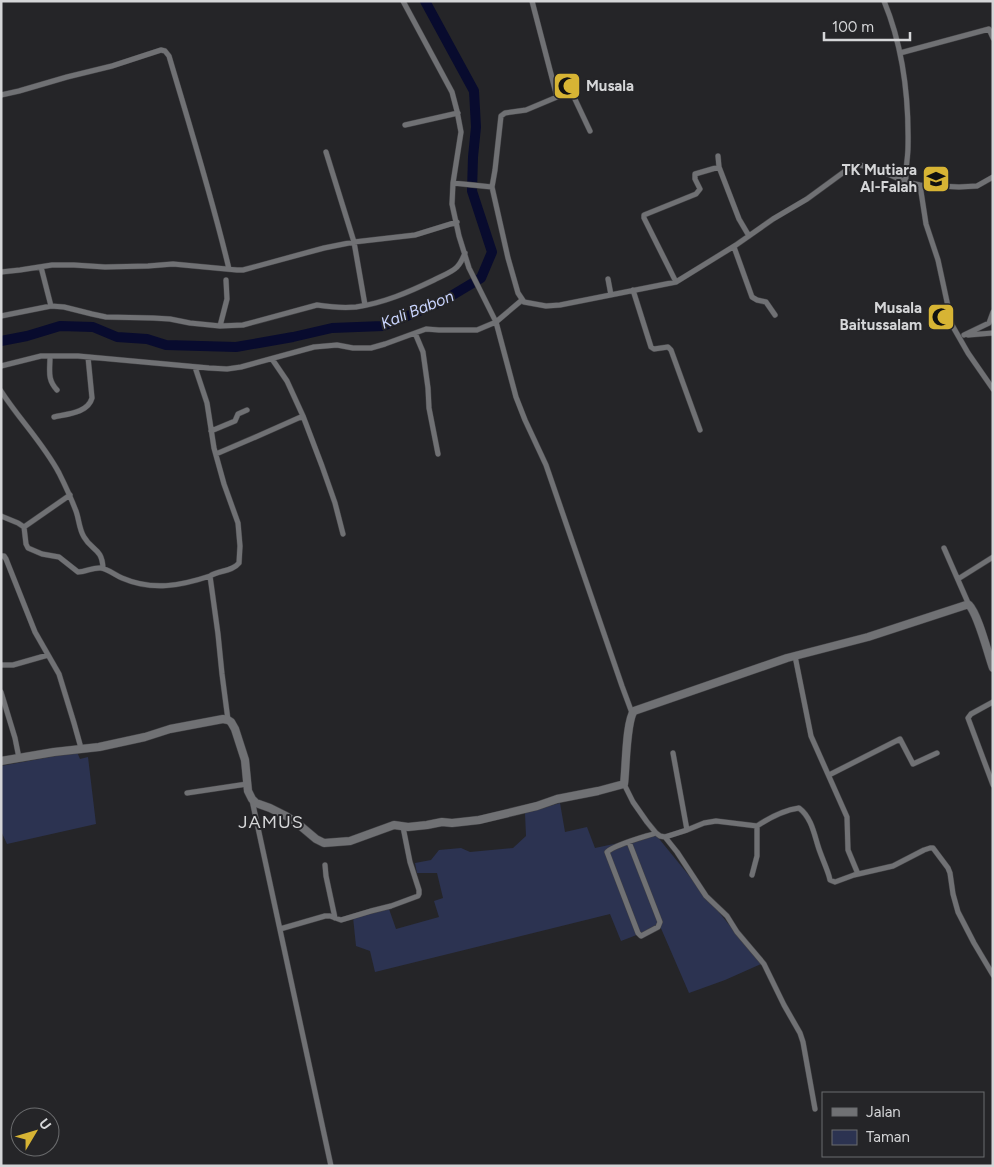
<svg xmlns="http://www.w3.org/2000/svg" width="994" height="1167" viewBox="0 0 994 1167" font-family="Figtree,sans-serif">
<style>
.green{fill:#2c3351}
.lines{fill:none;stroke-linecap:round;stroke-linejoin:round}
.river{stroke:#080b2e;stroke-width:10}
.street-casing{stroke:#424245;stroke-width:6}
.secondary-casing{stroke:#424245;stroke-width:9}
.street{stroke:#707174;stroke-width:5}
.secondary{stroke:#707174;stroke-width:8}
.labels{text-anchor:middle;stroke-width:4;stroke-linejoin:round;paint-order:stroke}
.poi-label{font-size:15px;font-weight:bold;fill:#d5d6d8;stroke:#252528;text-anchor:end}
.water-label{font-size:16px;font-style:italic;fill:#c9d4fe;stroke:#252528}
.quarter-label{font-size:18px;letter-spacing:1px;fill:#d5d6d8;stroke:#252528}
</style>
<rect width="100%" height="100%" fill="#252528"/>
<path class="green" d="M77,752L80,759L88,757L96,824L7,844L1,831V766Z
M560,803L565,832L587,827L595,848L656,835L761,964L725,980L689,993L660,926L621,941L610,914L375,972L370,951L356,946L353,917L389,909L396,929L439,917L434,901L443,898L437,873H417L415,863L431,860L439,850L461,848L470,852L513,848L526,836L525,813Z"/>
<g class="lines">
<path class="river" d="M1,341L27,336L60,326L93,327L117,337L147,339L166,345L236,347L293,337L332,328L383,326L441,302L481,278L492,252L472,191L473,157L476,127L474,91L425,1"/>
<g class="street-casing">
<path id="street" d="M403,1L452,92L457,111L461,132L453,183L452,204L459,236L469,268L496,322L522,300
M532,1L557,97L568,93L573,95L590,131
M884,1C903,47 909,98 908,147C908,158 905,170 906,182
M900,53L989,29L993,38
M1,95L19,91L67,77L112,66L161,50L165,51L169,56C190,127 212,197 229,269
M405,125L458,113
M326,152L354,242L365,305
M718,156L719,167L739,219L749,236
M453,183L492,187L495,170L501,116L505,113L526,110L557,97
M920,185L926,224L938,260L952,325L968,353L993,389
M492,187L508,258L518,293L524,302L546,306L560,305L676,282L736,245L773,219L807,199L848,169L859,165L874,168L906,182L920,185L959,187L977,186L993,177
M734,247L752,297L757,300L766,302L775,315
M41,267L51,306
M1,272L20,270L52,265H74L105,267L148,266L173,264L237,270H243L324,248L354,242L415,235L457,222
M608,279L611,295
M676,282L644,218V215L696,194L700,189L695,179V174L719,167
M633,290L651,347L654,349L668,347L671,350L700,430
M1,316L51,306L64,307L92,314L106,317L153,318L170,319L190,323L220,326L243,325L317,305C330,307 344,308 356,307C384,303 409,292 434,280C441,276 451,273 457,267C461,263 463,258 465,253
M220,326L227,299L226,280
M415,333L423,352L428,388L429,408L438,454
M964,335L989,323L993,312
M968,335L993,333
M50,357C50,371 47,379 57,390
M272,359L287,381L303,416L322,466L335,503L343,534
M1,366L41,356H78L209,368L227,369L241,367L314,347L337,345L353,348H371L385,344L426,329L439,330H477L496,322L516,397L525,420L546,465L622,686L632,713
M195,367L207,403L214,448L224,484L238,523L240,546L239,563C232,572 219,570 210,576L218,634L222,674L228,720
M1,391C19,419 43,443 59,473C65,485 71,498 76,511C79,519 79,529 84,537C92,551 102,548 103,568
M54,417C67,414 88,413 92,398L88,357
M211,431L235,421L238,414L247,410
M216,454L258,436L303,416
M1,516L18,523L24,527L26,544L28,548L42,554L59,557L78,572C86,572 93,567 101,568C108,569 115,575 122,578C152,591 180,586 210,576
M24,527L70,495
M944,548L969,605
M1,556H4L6,559L35,632L59,674L74,723L81,748
M958,579L993,557
M795,656L811,736L847,817L848,850L858,874
M1,665H13L48,655
M1,692L15,738L19,758
M993,702L971,714L968,718L993,785
M673,753L687,830
M829,775L900,739L913,764L937,753
M624,784L633,802L647,822L656,833L660,836L665,837L687,830L704,823L716,821L757,826C769,818 785,810 799,808C811,817 814,833 818,846C821,856 826,866 829,876L830,880L835,882L854,875L893,866L924,850L930,848H933L948,868L950,873L953,894L958,912L974,943L993,975
M187,793L247,784
M252,800L331,1166
M665,837L677,852L706,896L727,916L737,932L764,964L784,1005L800,1033L803,1042L815,1109
M629,842L660,922L658,927L641,936L638,933L607,852C616,844 644,837 656,833
M325,865L326,876L335,918
M752,875L757,856V826
M280,929L325,916H330L341,920L371,911L391,906L418,896L419,894V890L410,862L403,827"/>
</g>
<g class="secondary-casing">
<path id="secondary" d="M1,761L54,752L99,747L145,737L170,729L223,719L228,720L231,722L235,729L245,760L248,791L252,799L256,803L270,808L286,816L297,823L316,839L324,843L350,841L394,825L408,827L427,825L442,822L452,823L479,820L537,806L557,799L598,791L624,784C626,769 626,721 634,711L787,658L868,637L966,605H969C978,614 988,654 993,668"/>
</g>
<use href="#street" class="street"/>
<use href="#secondary" class="secondary"/>
</g>
<defs>
<g id="mosque-square" transform="scale(1.4375)"><rect x="-9" y="-9" width="18" height="18" rx="4" fill="#d7b434" stroke="#252528"/><path d="M3.5-4.9A6 6 0 1 0 3.5 4.9A5 5 0 1 1 3.5-4.9Z" fill="#111"/></g>
<g id="school-square" transform="scale(1.4375)"><rect x="-9" y="-9" width="18" height="18" rx="4" fill="#d7b434" stroke="#252528"/><path d="M0-5L7-2L0 1L-7-2ZM-4 1L0 2.5L4 1V4Q0 6-4 4Z" fill="#111"/></g>
</defs>
<g fill-rule="evenodd">
<use href="#mosque-square" x="567" y="86"/>
<use href="#school-square" x="936" y="179"/>
<use href="#mosque-square" x="941" y="317"/>
</g>
<g class="labels">
<g class="poi-label">
<text x="586" y="91" text-anchor="start">Musala</text>
<text x="917" y="175">TK Mutiara<tspan x="917" dy="17">Al-Falah</tspan></text>
<text x="922" y="313">Musala<tspan x="922" dy="17">Baitussalam</tspan></text>
</g>
<g class="water-label">
<text transform="translate(417 309) rotate(-22)" y="6">Kali Babon</text>
</g>
<g class="quarter-label">
<text x="271" y="828">JAMUS</text>
</g>
</g>
<rect width="994" height="1167" fill="none" stroke="#d5d6d8" stroke-width="5"/>
<rect x="822" y="1092" width="162" height="65" fill="#252528" stroke="#6b6c6e"/>
<rect x="832" y="1108" width="25" height="8" fill="#707174" stroke="#6b6c6e"/>
<text x="866" y="1117" font-size="15" fill="#d5d6d8">Jalan</text>
<rect x="832" y="1130" width="25" height="15" fill="#2c3351" stroke="#6b6c6e"/>
<text x="866" y="1142" font-size="15" fill="#d5d6d8">Taman</text>
<g transform="translate(35 1132) rotate(52)"><circle r="24" fill="#252528" stroke="#6b6c6e"/>
<path d="M0-4L9 19L0 12L-9 19Z" fill="#d7b434"/>
<text y="-8" font-size="14" font-weight="bold" text-anchor="middle" fill="#d5d6d8">U</text>
</g>
<path d="M824 32v8h86v-8" fill="none" stroke="#d5d6d8" stroke-width="2.5"/>
<text x="832" y="32" font-size="15" fill="#d5d6d8" stroke="#252528" stroke-width="4" paint-order="stroke">100 m</text>
</svg>
